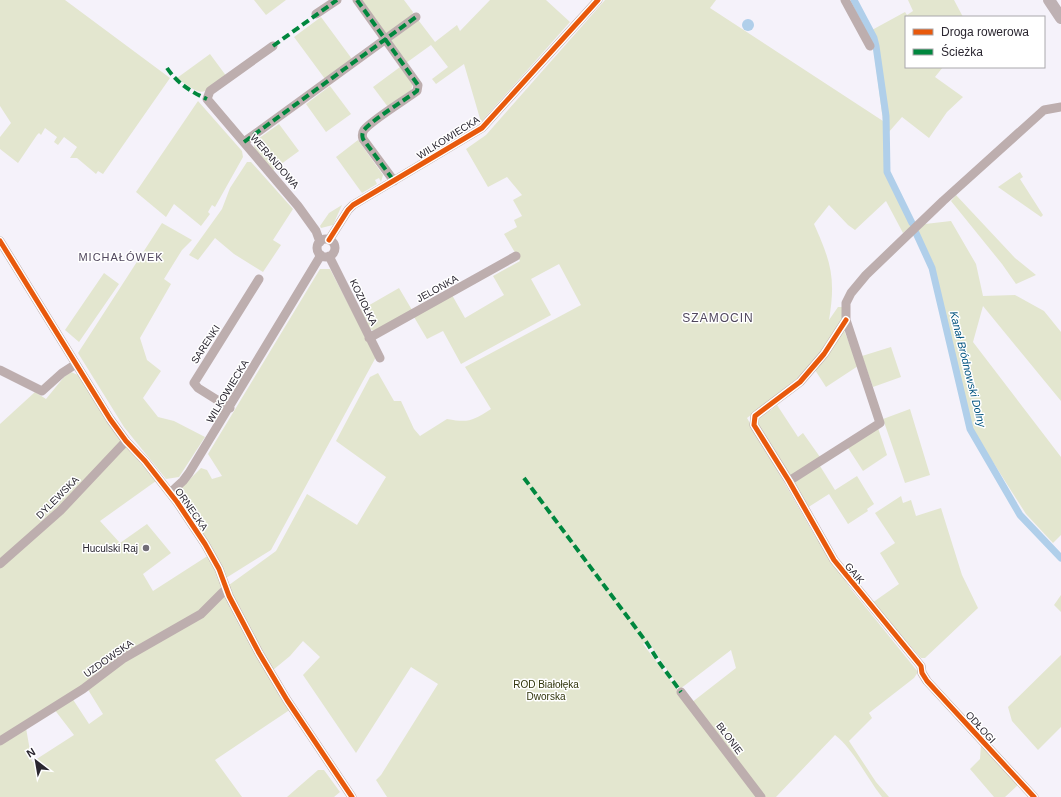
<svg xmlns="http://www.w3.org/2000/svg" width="1061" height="797" viewBox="0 0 1061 797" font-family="Helvetica,sans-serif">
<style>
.green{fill:#e3e6cf}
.water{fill:#b0cfea}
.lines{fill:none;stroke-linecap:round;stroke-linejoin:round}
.canal{stroke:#b0cfea;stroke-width:7}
.minor{stroke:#bdaeae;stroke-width:9}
.major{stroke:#beb1b3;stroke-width:12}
.quiet{stroke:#00873e;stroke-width:4;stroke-dasharray:8 4;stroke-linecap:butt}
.cycleway-casing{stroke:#fff;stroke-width:8}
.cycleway{stroke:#e8590c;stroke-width:5}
.poi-dot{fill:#716d77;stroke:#fff;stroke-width:1.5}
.labels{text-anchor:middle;stroke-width:3;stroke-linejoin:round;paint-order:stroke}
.street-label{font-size:10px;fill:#2a2630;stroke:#fff}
.poi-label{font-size:10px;fill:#2a2630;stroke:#fff;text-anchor:end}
.park-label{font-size:10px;fill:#30340b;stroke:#fff}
.neighbourhood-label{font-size:11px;letter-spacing:1px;fill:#50475d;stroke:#fff}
.water-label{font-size:11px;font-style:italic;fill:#01527f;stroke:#fff}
.quarter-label{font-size:12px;letter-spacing:1px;fill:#50475d;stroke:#fff}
</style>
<rect width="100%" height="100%" fill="#f5f2fa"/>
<path class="green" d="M0,0H65L170,78L103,174L98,171L96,174L77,158H70L77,147L64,137L58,145L54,142L57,137L45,128L41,135L39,133L37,135L18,163L0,149V137L11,123L0,106Z
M254,0H286L266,15Z
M359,0H404L413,12L412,15L387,34L384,33Z
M490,0H546L570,22L481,122L464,64L436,84L432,79L448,67L431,45L406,63L391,41L416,21H419L435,42L457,25L460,31Z
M605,0H716L710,8L883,121L873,44L871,36L851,0H855L872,30L905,12L907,15L913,11L908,0H954L963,17H906V67H943L935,77L963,97L947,112L929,138L902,117L888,133V170L915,223L903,233L886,201L855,230L848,225L829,205L814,224C831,262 836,278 829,320L838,307H842L844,319L826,348L803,374L747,418L815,536L851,589L918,672L914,678L869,713L872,718L849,741L876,782L889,797H882C866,777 855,751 835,735L776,797H763L691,703L736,668L731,650L680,689L648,641L643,644L759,797H387L376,780L381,775L438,684L411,667L356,753L303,675L320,657L303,641L290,656L273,670L232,595L229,585L276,551L307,494L357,525L386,477L336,441L370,377L378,373L394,401H401L414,429L420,436L447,419C469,423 472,421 491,409L465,367L581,305L559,264L531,279L551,315L461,364L443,331L427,339L414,317L452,295L465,318L504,295L493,276L520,261L504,234L517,227L514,220L522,216L513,200L522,195L507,177L488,187L466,149L486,135Z
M321,17L352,59L325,79L294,37Z
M210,54L227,77C201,96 203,97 177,78Z
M400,67L413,84L411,90L388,107L373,87Z
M330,86L351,114L326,132L306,104Z
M198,101L242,151L243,157L215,207L212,205L208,212L210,214L201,226L174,204L166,217L136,192Z
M279,124L299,151L273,170L254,148L255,141Z
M358,140L383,175L381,182L379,178L375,180L377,184L362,193L336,157Z
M247,162H251L293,209L273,240L281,245L263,272L234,254L215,238L198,260L189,255L222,209L230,188Z
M1020,172L1023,177L1020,179L1043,215L1041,217L998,187Z
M956,195L1015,258L1036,275L1016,284L1002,264L951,201Z
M342,205L333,225L321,228L320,226L329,213Z
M951,221L976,264L983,296L1015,295L1044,311L1061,332V401L983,306L973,342L1061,457V535L1053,543L1026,514L972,429L934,265L918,231L925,224Z
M162,223L192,240L182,250L164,279L171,284L140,338L147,360L161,371L143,398L158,417L174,421L205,437L179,477L166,479L124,427L78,353Z
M320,269H330L376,357L271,550L226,578L179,501L177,492L201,468L207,470L212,479L222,476L208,454Z
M104,273L119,284L79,342L65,330Z
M399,288L412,310L373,331L367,326L359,311Z
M844,330L858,366L826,387L815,370Z
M891,347L901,377L873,387L862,356Z
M71,372L78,375L121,440L156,481L100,521L120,543L147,524L171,553L143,574L153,591L209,555C222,583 230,583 206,606L0,739V424L35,392L46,399L64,377Z
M777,405L798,437L803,433L820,457L789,477L756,422L758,416L771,410Z
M910,409L930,475L905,483L883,419Z
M878,428L887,455L863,471L848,448Z
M820,466L835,490L857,476L874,504L867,509L868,511L848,524L829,494L807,508L793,483Z
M901,496L903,503L911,500L916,516L941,508L962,575L978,608L925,658H921L872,603L899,584L880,553L895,543L875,513Z
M1061,595V612L1054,605Z
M222,596L227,597L291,709L215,760L242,797H0V744L26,728L32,762L74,735L54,709L72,698L89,724L103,714L87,688Z
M1061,655V727L1038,750L1012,721L1008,707Z
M981,745L1019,784L1005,797H994L970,769L980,759Z
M318,770H324L340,792L334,797H287Z"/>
<path class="water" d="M742 25a6 6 0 1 1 12 0a6 6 0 1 1-12 0Z"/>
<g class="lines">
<path class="canal" d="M854,0L874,38L876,46L886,116L887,172L912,223
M916,233L932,268L970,429L1020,515L1061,558"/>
<path class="minor" d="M357,0L418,85L417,91C405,100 372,120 364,130C362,133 362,136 363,139L394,181
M845,0L870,46
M316,14L337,0
M273,46L210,91L207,99L298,206L316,231L320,242
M244,142L416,17
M317 248a9 9 0 1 1 18 0a9 9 0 1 1-18 0Z
M329,240L348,210L353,205L482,128L598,0
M0,241L110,419L126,441L145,461L177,502L205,544L219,569L229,596L259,653L287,700L352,797
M329,256L380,358
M846,320L824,354L800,382L755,416L754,425L789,481L834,560L921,666L922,673L927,681L1034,797
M369,338L516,256
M0,370L42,391L62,373L76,364
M230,408L198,388L194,383L259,279
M789,481L880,423L846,320V303L851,293L866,275L943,201L1044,110L1061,107
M170,493L183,481L189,473L321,255
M0,564L60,511L126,441
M681,692L761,797
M0,741L83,689L124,658L201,614L226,589"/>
<path class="major" d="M1049,0L1061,18"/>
<path class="quiet" d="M357,0L418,85L417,91C405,100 372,120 364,130C362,133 362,136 363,139L394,181
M273,46L337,0
M167,68C177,83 191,92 207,99
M244,142L416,17
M524,478L647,643L659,662L681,692"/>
<g class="cycleway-casing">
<path id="cycleway" d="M329,240L348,210L353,205L482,128L598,0
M0,241L110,419L126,441L145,461L177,502L205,544L219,569L229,596L259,653L287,700L352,797
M846,320L824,354L800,382L755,416L754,425L789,481L834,560L921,666L922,673L927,681L1034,797"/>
</g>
<use href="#cycleway" class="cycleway"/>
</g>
<circle class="poi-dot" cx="146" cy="548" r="4"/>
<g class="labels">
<g class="street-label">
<text transform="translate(448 137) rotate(-32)" y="4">WILKOWIECKA</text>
<text transform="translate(275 161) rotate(49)" y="4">WERANDOWA</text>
<text transform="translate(437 288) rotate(-29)" y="4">JELONKA</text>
<text transform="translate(364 302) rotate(64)" y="4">KOZIOŁKA</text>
<text transform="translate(205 344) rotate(-57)" y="4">SARENKI</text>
<text transform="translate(227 391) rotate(-59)" y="4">WILKOWIECKA</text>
<text transform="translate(57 497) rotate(-45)" y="4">DYLEWSKA</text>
<text transform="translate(192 509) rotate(55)" y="4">ORNECKA</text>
<text transform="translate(855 573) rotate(51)" y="4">GAIK</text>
<text transform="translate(108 658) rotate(-35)" y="4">UZDOWSKA</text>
<text transform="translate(981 727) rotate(48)" y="4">ODŁOGI</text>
<text transform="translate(730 738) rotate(53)" y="4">BŁONIE</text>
</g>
<g class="poi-label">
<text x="138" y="552">Huculski Raj</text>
</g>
<g class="park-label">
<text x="546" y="688">ROD Białołęka<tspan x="546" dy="12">Dworska</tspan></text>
</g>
<g class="neighbourhood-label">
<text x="121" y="261">MICHAŁÓWEK</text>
</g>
<g class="water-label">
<text transform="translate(968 369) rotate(76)" y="4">Kanał Bródnowski Dolny</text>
</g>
<g class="quarter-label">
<text x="718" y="322">SZAMOCIN</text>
</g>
</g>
<rect x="905" y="16" width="140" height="52" fill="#ffffff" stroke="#aaa8ac"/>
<rect x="913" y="29" width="20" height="6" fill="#e8590c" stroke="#aaa8ac"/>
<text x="941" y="36" font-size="12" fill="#2a2630">Droga rowerowa</text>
<rect x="913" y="49" width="20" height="6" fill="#00873e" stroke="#aaa8ac"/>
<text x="941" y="56" font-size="12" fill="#2a2630">Ścieżka</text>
<g transform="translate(36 761) rotate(329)" stroke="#ffffff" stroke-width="3" paint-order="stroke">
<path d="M0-3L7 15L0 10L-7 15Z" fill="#2a2630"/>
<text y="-6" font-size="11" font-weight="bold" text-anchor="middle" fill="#2a2630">N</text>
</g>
</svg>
